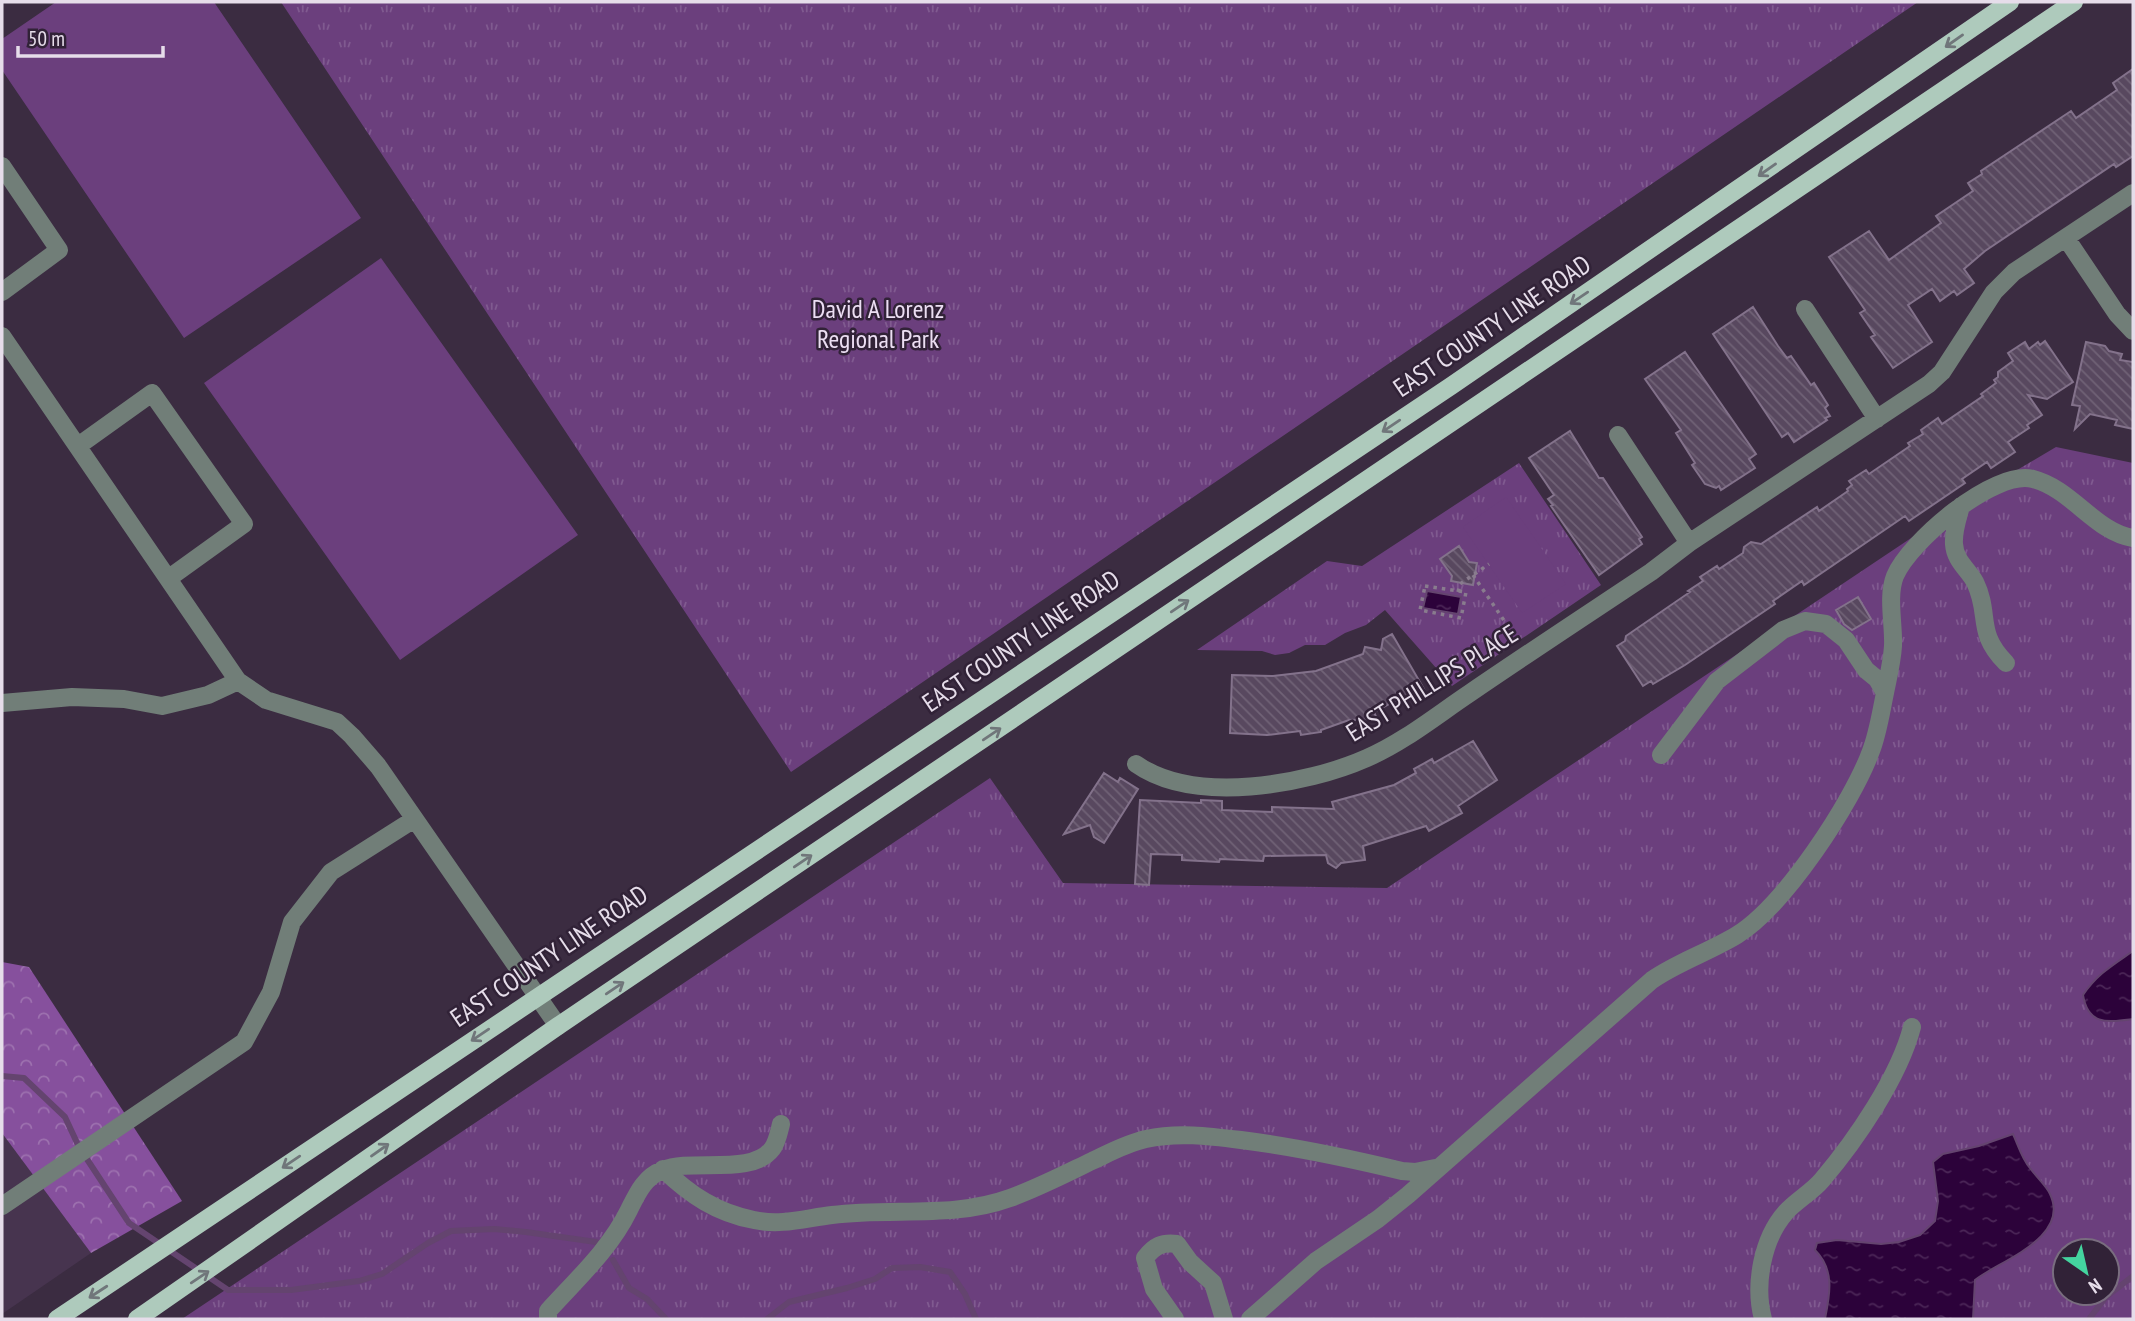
<svg xmlns="http://www.w3.org/2000/svg" width="2135" height="1321" viewBox="0 0 2135 1321" font-family="'PT Sans Narrow',sans-serif">
<style>
.built{fill:#47344f}
.grass{fill:url(#grass-tufts);fill-rule:evenodd}
.forest{fill:url(#forest-crowns)}
.garden{fill:#6b3f7d}
.water{fill:url(#water-ripples);stroke:#64446f;stroke-width:2}
.lines{fill:none;stroke-linecap:round;stroke-linejoin:round}
.stream{stroke:#64446f;stroke-width:6}
.building{fill:url(#building-back-hatch);stroke:#83728b;stroke-width:2}
.path{stroke:#897c8e;stroke-width:3.5;stroke-dasharray:3.5 5;stroke-linecap:butt}
.minor{stroke:#717e78;stroke-width:18}
.major{stroke:#aecabc;stroke-width:18}
.oneway{stroke:#70767a}
.labels{text-anchor:middle;stroke-width:5;stroke-linejoin:round;paint-order:stroke}
.park-label{font-size:26px;fill:#ecdef3;stroke:#312237}
.street-label{font-size:26px;fill:#e6ddea;stroke:#312237}
</style>
<defs>
<pattern id="grass-tufts" width="24" height="20" patternUnits="userSpaceOnUse" patternTransform="scale(1.75)"><rect width="24" height="20" fill="#6b3f7d"/><path d="M3 7l-1-3M5 7V3M7 7l1-3M15 17l-1-3M17 17v-4M19 17l1-3" fill="none" stroke="#805a90"/></pattern>
<pattern id="forest-crowns" width="20" height="18" patternUnits="userSpaceOnUse" patternTransform="scale(1.75)"><rect width="20" height="18" fill="#86509d"/><path d="M2 6a3 3 0 1 1 6 0M12 15a3 3 0 1 1 6 0" fill="none" stroke="#9d71af"/></pattern>
<pattern id="water-ripples" width="26" height="14" patternUnits="userSpaceOnUse" patternTransform="scale(1.75)"><rect width="26" height="14" fill="#2c023a"/><path d="M2 4q2-2 4 0t4 0M15 11q2-2 4 0t4 0" fill="none" stroke="#4b2657"/></pattern>
<pattern id="building-back-hatch" width="6" height="6" patternUnits="userSpaceOnUse" patternTransform="scale(1.75)"><rect width="6" height="6" fill="#58485f"/><path d="M-1 5l2 2M0 0l6 6M5-1l2 2" fill="none" stroke="#706276"/></pattern>
</defs>
<rect width="100%" height="100%" fill="#3b2c41"/>
<path class="built" d="M2,1133L91,1253L2,1314Z"/>
<path class="grass" d="M281,2H1918L791,772Z
M2056,447L2133,463V1319H182L990,778L1063,883L1387,888L1980,492ZM2065,1251H2107V1293H2065Z
M1519,463L1601,585L1452,686L1385,610L1366,625L1345,633L1325,645H1305L1289,653L1275,655L1262,651L1197,650L1327,561L1362,566Z"/>
<path class="forest" d="M2,962L29,967L182,1201L91,1253L2,1133Z"/>
<path class="garden" d="M56,2H214L361,218L184,338L2,70V39Z
M381,258L578,535L400,660L204,383Z
M1506,497L1566,584L1522,613L1463,527Z"/>
<path class="water" d="M1427,591L1461,597L1458,614L1423,608Z
M2133,951V1019C2108,1022 2088,1026 2083,995C2097,974 2113,965 2133,951Z
M2013,1134C2018,1145 2022,1159 2030,1168C2036,1177 2046,1185 2050,1194C2071,1238 1999,1261 1975,1280L1973,1319H1825C1830,1294 1835,1270 1815,1250L1817,1243L1837,1240L1881,1244L1899,1242L1920,1235L1935,1221L1938,1201L1933,1162L1943,1154L1979,1146Z"/>
<g class="lines">
<path class="stream" d="M2,1076L24,1078L65,1117L79,1147L129,1223L228,1290H291L359,1281L382,1274L428,1243L451,1231L494,1229L526,1232L596,1242
M613,1260L629,1288L647,1299L666,1319
M767,1319L789,1302L847,1288L875,1279L892,1268L920,1267L950,1272L965,1294L976,1319
M2089,1319L2106,1297L2133,1276"/>
</g>
<path class="building" d="M2133,69V156L2116,167L2114,164L1985,251L1964,269L1974,283L1957,295L1954,291L1940,301L1932,289L1908,305L1932,342L1893,368L1871,337L1875,335L1860,313L1865,310L1829,257L1869,231L1889,260L1941,223L1936,216L1973,191L1968,183L1982,174L1981,171L2071,111L2076,118L2117,90L2113,83Z
M1753,307L1778,346L1787,358L1791,356L1811,385L1814,383L1828,405L1825,408L1830,416L1825,418L1827,420L1794,442L1788,433L1782,437L1713,334Z
M2045,341L2073,382L2047,399L2028,395L2042,415L2027,425L2029,428L2008,442L2015,452L1991,468L1987,462L1962,479L1965,483L1909,521L1905,516L1804,585L1802,581L1773,601L1775,604L1685,665L1653,684L1651,681L1643,686L1617,646L1625,641L1626,636L1690,592L1688,591L1703,581L1700,577L1717,566L1719,569L1743,553L1744,547L1751,542L1761,544L1817,507L1819,511L1848,491L1847,489L1852,485L1849,481L1866,470L1869,474L1910,446L1908,443L1923,434L1921,430L1938,418L1942,424L1983,396L1981,394L1996,383L1994,380L1998,377V372L2013,361L2008,353L2025,342L2029,349L2038,342L2040,345Z
M2086,342L2105,346L2109,351L2122,354L2120,360L2133,362V429L2115,425L2117,420L2090,414L2075,429L2080,406L2072,405Z
M1685,352L1756,454L1749,459L1755,468L1721,490L1719,486L1716,488L1705,484L1692,465L1695,463L1676,433L1681,430L1645,379Z
M1570,431L1599,478H1603L1642,537L1639,539L1642,544L1599,575L1551,506L1553,505L1548,499L1554,495L1529,458Z
M1459,546L1469,562L1477,563L1473,585L1451,581L1452,576L1440,559Z
M1858,597L1871,619L1852,630L1844,624L1836,610Z
M1392,634L1424,689L1405,699L1404,696L1374,712L1377,719L1349,720L1321,730V732L1301,735L1300,731L1267,735L1230,733L1232,675L1273,676L1316,671L1363,654L1365,647L1381,650L1383,639Z
M1473,741L1497,780L1458,806L1462,813L1429,831L1426,826L1363,846L1365,860L1341,863L1336,868L1328,863L1326,855L1264,856L1263,861L1220,859L1219,862L1182,860V855L1151,854L1149,885L1135,884L1140,800L1201,803V800L1222,801V810L1246,811L1272,812V807L1334,809L1332,802L1394,785L1416,773L1414,769L1432,759L1434,763Z
M1104,773L1118,782L1120,778L1138,789L1104,843L1094,837L1090,825L1064,834Z"/>
<g class="lines">
<path class="path" d="M1473,575L1518,641
M1425,586L1466,592L1461,618L1420,610Z
M1458,592L1460,584L1489,564"/>
<path class="minor" d="M2,166L59,250L2,292
M2066,238L2117,314L2133,331
M1805,309L1877,419
M2,336L238,681L266,700L337,722L352,736L378,766L558,1026
M1618,435L1689,543
M78,446L152,393L244,524L169,578
M1961,506C1958,518 1953,531 1954,544C1955,561 1968,569 1975,582C1991,615 1975,632 2006,663
M1885,693C1888,678 1892,662 1893,646C1894,625 1887,596 1895,576C1909,542 1994,469 2033,479C2072,489 2095,532 2133,538
M2,703L72,697L124,699L162,706L208,695L238,681
M1136,764C1194,805 1306,785 1367,758C1404,742 1437,715 1470,693C1530,652 1591,612 1651,572L1689,543L1929,384L1942,372L1994,292L2014,272L2133,193
M663,1169C690,1195 717,1213 754,1220C781,1226 806,1218 832,1215C893,1207 952,1219 1010,1198C1038,1188 1065,1174 1092,1161C1109,1153 1127,1143 1146,1139C1177,1132 1209,1136 1241,1140C1296,1147 1348,1158 1402,1171L1415,1172L1435,1168
M2,1206L244,1042L271,992L292,922L331,872L413,820
M548,1319V1311C577,1279 610,1249 629,1210C637,1194 644,1177 663,1170C692,1158 752,1176 772,1149C777,1143 779,1132 781,1124
M1175,1319L1154,1289L1145,1258C1154,1246 1162,1242 1177,1244L1190,1262L1213,1283L1224,1319
M1250,1319L1316,1261L1378,1219L1408,1195L1652,980C1678,962 1709,952 1737,935C1784,906 1852,803 1871,751C1878,733 1881,712 1885,693L1877,679L1866,670L1846,640L1826,624L1805,621L1783,630L1717,681L1661,755
M1763,1319C1754,1285 1762,1239 1786,1212C1797,1200 1812,1192 1822,1180C1856,1140 1899,1077 1912,1027"/>
<path class="major" d="M57,1319L1451,386L2010,2
M137,1319L558,1026L2074,2"/>
</g>
<defs><path id="oneway-shaft" d="M-6 0H5M1.5-3L5.5 0L1.5 3" fill="none" stroke-width="1.6" stroke-linecap="round" stroke-linejoin="round" transform="scale(1.75)"/></defs>
<g class="oneway">
<use href="#oneway-shaft" transform="translate(1954 41) rotate(145)"/>
<use href="#oneway-shaft" transform="translate(1767 170) rotate(145)"/>
<use href="#oneway-shaft" transform="translate(1579 298) rotate(146)"/>
<use href="#oneway-shaft" transform="translate(1391 426) rotate(146)"/>
<use href="#oneway-shaft" transform="translate(1180 606) rotate(-34)"/>
<use href="#oneway-shaft" transform="translate(992 734) rotate(-34)"/>
<use href="#oneway-shaft" transform="translate(803 861) rotate(-34)"/>
<use href="#oneway-shaft" transform="translate(615 988) rotate(-34)"/>
<use href="#oneway-shaft" transform="translate(480 1035) rotate(146)"/>
<use href="#oneway-shaft" transform="translate(380 1150) rotate(-35)"/>
<use href="#oneway-shaft" transform="translate(291 1162) rotate(146)"/>
<use href="#oneway-shaft" transform="translate(200 1277) rotate(-34)"/>
<use href="#oneway-shaft" transform="translate(98 1292) rotate(147)"/>
</g>
<g class="labels">
<g class="park-label">
<text x="878" y="318">David A Lorenz<tspan x="878" dy="30">Regional Park</tspan></text>
</g>
<g class="street-label">
<text transform="translate(1492 326) rotate(-34)" y="9">EAST COUNTY LINE ROAD</text>
<text transform="translate(1021 641) rotate(-34)" y="9">EAST COUNTY LINE ROAD</text>
<text transform="translate(1432 683) rotate(-32)" y="9">EAST PHILLIPS PLACE</text>
<text transform="translate(549 956) rotate(-34)" y="9">EAST COUNTY LINE ROAD</text>
</g>
</g>
<rect width="2135" height="1321" fill="none" stroke="#e6ddea" stroke-width="7"/>
<g transform="translate(2086 1272) rotate(146)"><circle r="33" fill="#312237" stroke="#796d7f" stroke-width="2"/>
<path d="M0-5L12 26L0 18L-12 26Z" fill="#44d49f"/>
<text y="-10" font-size="19" font-weight="bold" text-anchor="middle" fill="#e6ddea">N</text>
</g>
<path d="M18 46v10h145v-10" fill="none" stroke="#e6ddea" stroke-width="3.5"/>
<text x="28" y="46" font-size="21" fill="#e6ddea" stroke="#312237" stroke-width="5" paint-order="stroke">50 m</text>
</svg>
